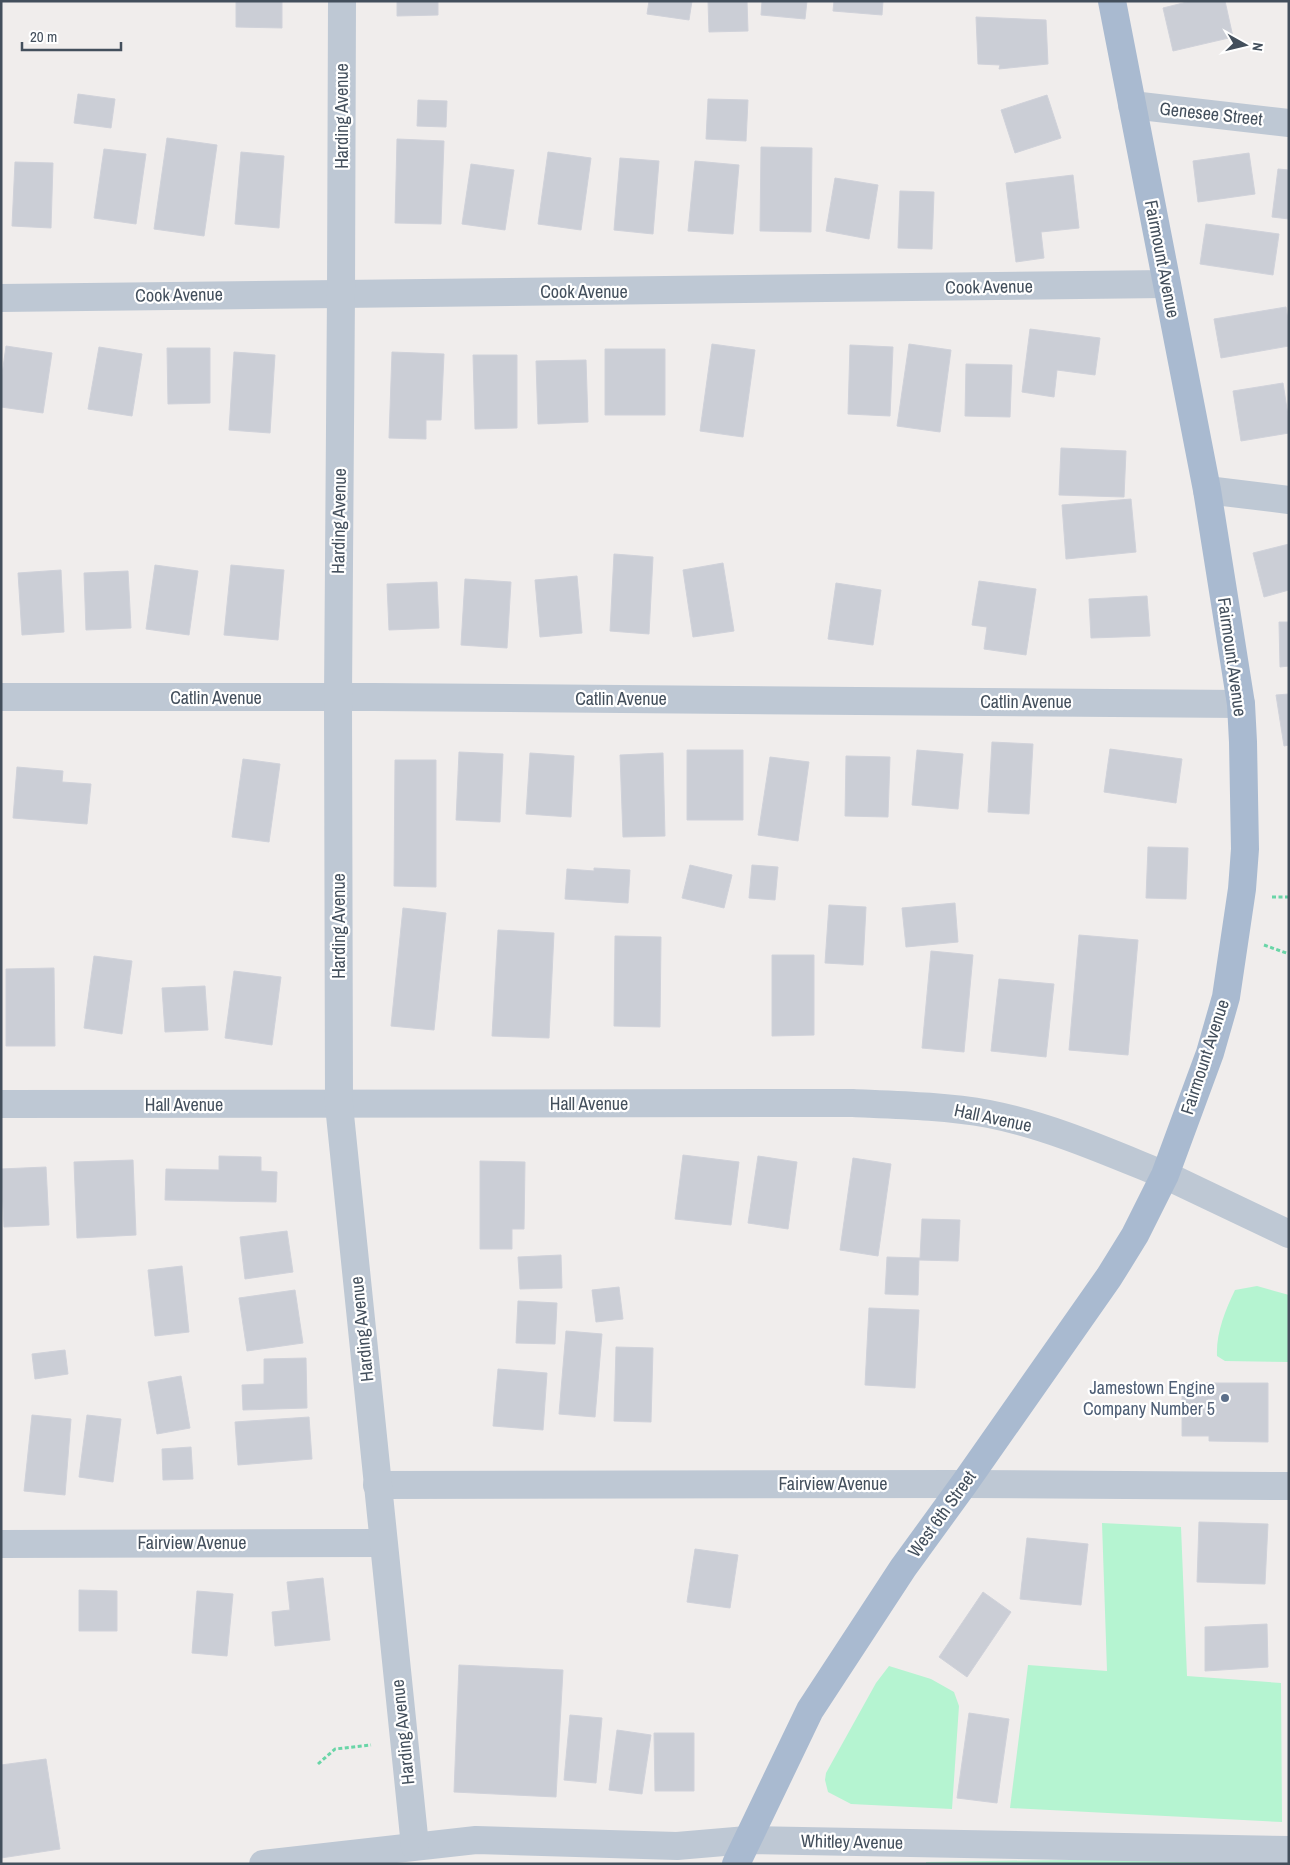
<svg xmlns="http://www.w3.org/2000/svg" width="1290" height="1865" viewBox="0 0 1290 1865" font-family="'Archivo Narrow',sans-serif">
<style>
.green{fill:#b5f4d1}
.building{fill:#cbced6;stroke:#d0d2da}
.lines{fill:none;stroke-linecap:round;stroke-linejoin:round}
.path{stroke:#69d5a7;stroke-width:3;stroke-dasharray:4 2.5;stroke-linecap:butt}
.minor{stroke:#bec8d4;stroke-width:28}
.tertiary{stroke:#bec8d4;stroke-width:28}
.primary{stroke:#a9bad0;stroke-width:28}
.service-dot{fill:#5c6f8a;stroke:#fff;stroke-width:2}
.labels{text-anchor:middle;stroke-width:4.5;stroke-linejoin:round;paint-order:stroke}
.street-label{font-size:18px;fill:#434f5c;stroke:#fff}
.service-label{font-size:18px;fill:#4e5e75;stroke:#fff;text-anchor:end}
</style>
<rect width="100%" height="100%" fill="#f0edec"/>
<path class="green" d="M1257,1286L1289,1295V1362L1225,1361L1217,1356C1216,1333 1225,1311 1235,1290Z
M1102,1523L1181,1527L1187,1676L1281,1683L1282,1822L1010,1808L1028,1665L1107,1671Z
M889,1666L931,1679L954,1692L959,1706L952,1809L851,1804L828,1792L825,1780L826,1773L876,1683Z
M1257,1857L1260,1864H926V1862Z"/>
<path class="building" d="M236,1H282V28L236,27Z
M397,1H438V15L397,16Z
M649,1H692L689,20L647,14Z
M708,1H747L748,31L709,32Z
M762,1H807L805,19L761,15Z
M834,1H883L882,15L833,11Z
M1191,1H1225L1233,37L1173,51L1163,8Z
M976,17L1046,20L1048,64L999,69L1000,65L978,64Z
M78,94L115,99L111,128L74,123Z
M1047,95L1061,138L1015,153L1001,110Z
M708,99L748,100L746,141L706,139Z
M418,100L447,101L446,127L417,126Z
M167,138L217,145L204,236L154,229Z
M397,139L444,141L441,224L395,223Z
M761,147L812,148L811,232L760,231Z
M104,149L146,154L136,224L94,218Z
M241,152L284,156L279,228L235,224Z
M548,152L591,158L581,230L538,224Z
M1249,153L1255,194L1198,202L1193,161Z
M620,158L659,161L653,234L614,230Z
M695,161L739,165L733,234L688,231Z
M15,162L53,163L51,228L12,226Z
M471,164L514,170L505,230L462,224Z
M1278,169L1289,170V219L1272,217Z
M1073,175L1079,228L1041,232L1044,258L1016,262L1006,183Z
M835,178L878,185L869,239L826,231Z
M900,191L934,192L932,249L898,248Z
M1206,224L1279,234L1273,275L1200,264Z
M1286,307L1289,327V346L1221,358L1214,319Z
M1030,329L1100,338L1095,375L1057,370L1054,397L1022,392Z
M712,344L755,350L743,437L700,431Z
M909,344L951,350L940,432L897,426Z
M850,345L893,347L890,416L848,414Z
M6,346L52,353L43,413L1,407V382Z
M99,347L142,354L132,416L88,409Z
M167,348H210V403L168,404Z
M605,349H665V415H605Z
M234,352L275,355L270,433L229,430Z
M392,352L444,354L441,420H426V439L389,438Z
M473,355H517V428L475,429Z
M586,360L588,422L538,424L536,361Z
M966,364L1012,365L1010,417L965,416Z
M1283,383L1289,422V433L1241,441L1233,391Z
M1061,448L1126,451L1124,497L1059,495Z
M1131,499L1136,552L1066,559L1062,505Z
M1289,544V590L1264,597L1253,553Z
M614,554L653,557L649,634L610,631Z
M723,563L734,631L693,637L683,570Z
M155,565L198,571L189,635L146,629Z
M231,565L284,570L278,640L224,635Z
M61,570L64,632L22,635L18,573Z
M128,571L131,628L86,630L84,573Z
M577,576L582,633L540,637L535,580Z
M465,579L511,582L507,648L461,645Z
M979,581L1036,589L1026,655L984,649L987,627L972,625Z
M437,582L439,628L389,630L387,584Z
M836,583L881,590L873,645L828,639Z
M1147,596L1150,636L1091,638L1089,599Z
M1279,622H1289V666L1280,667Z
M1289,694V745L1284,746L1276,695Z
M992,742L1033,744L1029,814L988,812Z
M1110,749L1182,759L1176,803L1104,792Z
M687,750H743V820H687Z
M917,750L963,754L958,809L912,805Z
M459,752L503,754L500,822L456,820Z
M530,753L574,756L571,817L526,814Z
M663,753L665,836L623,837L620,755Z
M846,756L890,757L888,817L845,816Z
M770,757L809,762L798,841L758,835Z
M243,759L280,764L269,842L232,837Z
M395,760H436V887L394,886Z
M17,767L63,771L62,782L91,784L87,824L13,818Z
M1148,847L1188,848L1186,899L1146,898Z
M690,865L732,875L724,908L682,898Z
M752,865L778,867L775,900L749,898Z
M594,868L630,870L628,903L565,899L567,869L594,871Z
M955,903L958,942L906,947L902,908Z
M829,905L866,907L863,965L825,963Z
M403,908L446,913L434,1030L391,1026Z
M498,930L554,933L549,1038L492,1036Z
M1079,935L1138,940L1128,1055L1069,1050Z
M615,936L661,937L660,1027L614,1026Z
M931,951L973,955L964,1052L922,1048Z
M772,955H814V1035L772,1036Z
M94,956L132,961L122,1034L84,1028Z
M54,968L55,1046H6V969Z
M234,971L281,977L272,1045L225,1038Z
M999,979L1054,984L1046,1057L991,1051Z
M205,986L208,1030L165,1032L162,988Z
M683,1155L739,1162L731,1225L675,1219Z
M219,1156L261,1157V1171L277,1172L276,1202L165,1200L166,1169L219,1170Z
M758,1156L797,1162L788,1229L748,1223Z
M853,1158L891,1164L878,1256L840,1250Z
M133,1160L136,1235L77,1238L74,1162Z
M480,1161L525,1162L524,1229H512V1249H480Z
M46,1167L49,1225L4,1227L1,1169Z
M922,1219L960,1220L958,1261L919,1260L918,1295L885,1294L887,1257L920,1258Z
M287,1231L293,1272L245,1279L240,1237Z
M561,1255L562,1288L520,1289L518,1257Z
M182,1266L189,1332L155,1336L148,1270Z
M619,1287L623,1319L596,1322L592,1290Z
M295,1290L303,1343L247,1351L239,1298Z
M518,1301L557,1303L555,1344L516,1343Z
M869,1308L919,1310L915,1388L865,1385Z
M566,1331L602,1334L595,1417L559,1414Z
M616,1347L653,1348L651,1422L614,1421Z
M65,1350L68,1374L35,1379L32,1354Z
M306,1358L307,1408L243,1410L242,1385L264,1384V1359Z
M498,1369L547,1373L543,1430L493,1426Z
M181,1376L190,1428L157,1434L148,1382Z
M1182,1383H1268V1442L1209,1441V1436H1182Z
M32,1415L71,1419L65,1495L24,1491Z
M87,1415L121,1419L113,1482L79,1477Z
M309,1417L312,1459L238,1465L235,1422Z
M191,1447L193,1479L163,1480L162,1449Z
M1199,1522L1268,1524L1265,1584L1197,1582Z
M1027,1538L1088,1544L1081,1605L1020,1599Z
M695,1549L738,1555L730,1608L687,1602Z
M323,1578L330,1640L275,1646L272,1612L290,1610L287,1582Z
M79,1590L117,1591V1631H79Z
M197,1591L233,1594L227,1656L192,1653Z
M983,1592L1011,1612L967,1677L939,1657Z
M1267,1624L1268,1667L1205,1671V1627Z
M459,1665L563,1670L556,1797L454,1792Z
M969,1713L1009,1719L997,1803L957,1798Z
M570,1715L602,1718L596,1783L564,1780Z
M617,1730L651,1735L642,1794L609,1790Z
M654,1733H694V1791H655Z
M46,1759L60,1849L1,1858V1765Z"/>
<g class="lines">
<path class="path" d="M1272,897H1289
M1264,945L1289,954
M318,1764L335,1749L371,1745"/>
<path class="minor" d="M1132,105L1289,123
M1,298L1166,284
M1207,490L1289,500
M1,697H374L1241,704
M1,1104L853,1103C899,1105 944,1106 989,1114C1050,1126 1108,1152 1165,1175
M377,1485L964,1484L1289,1486
M1,1544L383,1543
M263,1864L476,1840L677,1846L747,1840L1289,1850"/>
<path class="tertiary" d="M342,1L341,293L338,698L339,1105L415,1846
M1165,1175L1289,1234"/>
<path class="primary" d="M736,1864L810,1710L903,1568L964,1484L1109,1277L1135,1235L1165,1175L1210,1053L1226,997L1242,889L1245,849L1243,742L1241,704L1207,490L1112,1"/>
</g>
<circle class="service-dot" cx="1225" cy="1398" r="5"/>
<g class="labels">
<g class="street-label">
<text transform="translate(1211 114) rotate(6)" y="6">Genesee Street</text>
<text transform="translate(342 116) rotate(-90)" y="6">Harding Avenue</text>
<text transform="translate(1162 259) rotate(79)" y="6">Fairmount Avenue</text>
<text transform="translate(989 287) rotate(-1)" y="6">Cook Avenue</text>
<text x="584" y="298">Cook Avenue</text>
<text transform="translate(179 295) rotate(-1)" y="6">Cook Avenue</text>
<text transform="translate(339 521) rotate(-89)" y="6">Harding Avenue</text>
<text transform="translate(1232 657) rotate(82)" y="6">Fairmount Avenue</text>
<text x="216" y="704">Catlin Avenue</text>
<text x="621" y="705">Catlin Avenue</text>
<text x="1026" y="708">Catlin Avenue</text>
<text transform="translate(339 926) rotate(-90)" y="6">Harding Avenue</text>
<text transform="translate(1205 1057) rotate(-72)" y="6">Fairmount Avenue</text>
<text x="589" y="1110">Hall Avenue</text>
<text x="184" y="1111">Hall Avenue</text>
<text transform="translate(993 1118) rotate(12)" y="6">Hall Avenue</text>
<text transform="translate(362 1329) rotate(-96)" y="6">Harding Avenue</text>
<text x="833" y="1490">Fairview Avenue</text>
<text transform="translate(942 1514) rotate(-54)" y="6">West 6th Street</text>
<text x="192" y="1549">Fairview Avenue</text>
<text transform="translate(403 1732) rotate(-96)" y="6">Harding Avenue</text>
<text transform="translate(852 1842) rotate(1)" y="6">Whitley Avenue</text>
</g>
<g class="service-label">
<text x="1215" y="1394">Jamestown Engine<tspan x="1215" dy="21">Company Number 5</tspan></text>
</g>
</g>
<rect width="1290" height="1865" fill="none" stroke="#434f5c" stroke-width="5"/>
<g transform="translate(1245 45) rotate(98)" stroke="#ffffff" stroke-width="4" paint-order="stroke">
<path d="M0-4L9 19L0 12L-9 19Z" fill="#434f5c"/>
<text y="-8" font-size="14" font-weight="bold" text-anchor="middle" fill="#434f5c">N</text>
</g>
<path d="M22 42v8h99v-8" fill="none" stroke="#434f5c" stroke-width="2.5"/>
<text x="30" y="42" font-size="15" fill="#434f5c" stroke="#ffffff" stroke-width="4" paint-order="stroke">20 m</text>
</svg>
